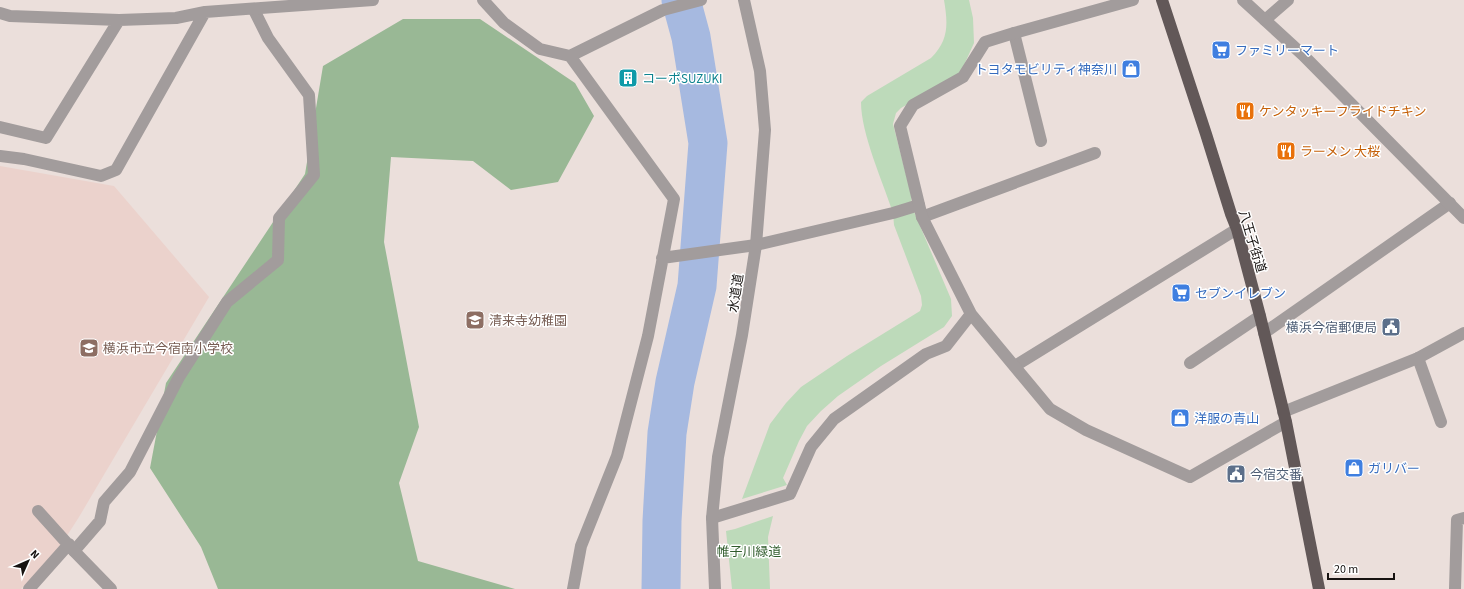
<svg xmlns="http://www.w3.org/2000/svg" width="1464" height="589" viewBox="0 0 1464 589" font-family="'Source Sans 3','Noto Sans JP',sans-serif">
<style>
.education{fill:#ebd2cc}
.green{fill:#bddaba}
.forest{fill:#99b895}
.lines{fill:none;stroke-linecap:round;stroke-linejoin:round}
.river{stroke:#a6b9e0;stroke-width:39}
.service{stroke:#a29c9c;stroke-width:12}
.minor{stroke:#a29c9c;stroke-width:12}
.tertiary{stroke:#a29c9c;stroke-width:12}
.trunk{stroke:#625858;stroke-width:12}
.labels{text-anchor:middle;stroke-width:3;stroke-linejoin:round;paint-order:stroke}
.shop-label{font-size:13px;fill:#366cbe;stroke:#fff;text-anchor:start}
.culture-label{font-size:13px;fill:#0d838f;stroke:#fff;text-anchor:start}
.food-label{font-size:13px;fill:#c56008;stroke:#fff;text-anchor:start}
.street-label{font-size:13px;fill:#171311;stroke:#fff}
.education-label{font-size:13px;fill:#785e54;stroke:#fff;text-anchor:start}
.service-label{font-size:13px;fill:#4e5e75;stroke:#fff;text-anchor:end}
.park-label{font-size:13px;fill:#305c2c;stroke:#fff}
</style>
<rect width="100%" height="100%" fill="#ebdfdb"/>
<path class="education" d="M0,166L114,186L209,297L79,517L59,548L21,589H0Z"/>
<path class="green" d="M944,0H969L973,18L974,43L960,74L901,108L896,113L893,124L911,194L912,207L951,299L952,316L944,327L881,366L838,396L821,411L807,426L799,441L783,478L787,485L742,499L770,424L786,403L801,387L847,356L920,311L922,305L921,296L894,225L893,213C883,182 861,134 861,102L867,96L931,58C949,40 948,24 944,0Z
M773,516L768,537L770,589H732L726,531L735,529Z"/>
<path class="forest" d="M403,19H480L575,83L594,116L558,182L511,190L473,161L391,157L384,242L419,427L399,483L418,561L515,589H218L201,547L150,468L166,383L305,174L323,66Z"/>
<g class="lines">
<path class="river" d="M661,589L662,521L667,433L675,382L697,286L708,143L691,37L681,0"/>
<path class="service" d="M1014,33L1041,141
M922,217L1095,153
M756,245L893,213L919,205
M1264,333L1450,203
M1418,358L1441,422
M1190,363L1260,316
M1015,366L1237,229
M74,551L100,521L104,502L130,472L179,377L227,302L278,260L279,218L314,175L309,95L268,38L254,10
M1455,589L1457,520L1464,518"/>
<path class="minor" d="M483,0L504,23L540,49L570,56L674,199L648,336L617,456L581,546L573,589
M1133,0L1014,33L985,42L963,77L913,105L900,126L922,217L971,314L1050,409L1086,430L1190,477L1286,422
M0,13L10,16L119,20L176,18L205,12L373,0
M1265,20L1288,0
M570,56L663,10L701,0
M0,127L46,138L119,20
M0,156L24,159L101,176L116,170L205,12
M662,258L756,245
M1283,412L1418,358L1464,333
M38,511L74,551L111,589
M712,518L790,494L811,447L834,419L926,354L946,346L971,314
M29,589L69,544"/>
<path class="tertiary" d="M1243,0L1303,55L1464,218
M715,589L712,518L718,457L742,335L756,245L765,130L760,71L744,0"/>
<path class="trunk" d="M1162,0L1206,134L1231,214L1237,229L1260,316L1286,422L1319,589"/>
</g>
<defs>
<g id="supermarket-square" transform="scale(1)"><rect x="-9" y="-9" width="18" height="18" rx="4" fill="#3f7fe0" stroke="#fff"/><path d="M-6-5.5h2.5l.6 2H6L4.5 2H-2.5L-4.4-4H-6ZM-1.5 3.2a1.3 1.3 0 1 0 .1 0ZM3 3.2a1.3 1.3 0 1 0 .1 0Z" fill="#fff"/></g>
<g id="shop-square" transform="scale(1)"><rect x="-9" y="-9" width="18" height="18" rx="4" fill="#3f7fe0" stroke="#fff"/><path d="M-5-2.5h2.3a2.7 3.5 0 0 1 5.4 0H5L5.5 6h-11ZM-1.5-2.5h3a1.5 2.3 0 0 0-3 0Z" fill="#fff"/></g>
<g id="building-square" transform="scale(1)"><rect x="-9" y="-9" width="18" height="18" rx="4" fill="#0f9aa8" stroke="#fff"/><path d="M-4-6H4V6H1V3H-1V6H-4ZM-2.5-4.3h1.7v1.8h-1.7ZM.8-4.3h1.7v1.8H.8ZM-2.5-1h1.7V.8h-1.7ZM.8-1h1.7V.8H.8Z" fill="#fff"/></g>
<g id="restaurant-square" transform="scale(1)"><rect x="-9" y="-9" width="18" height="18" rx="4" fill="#e8710a" stroke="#fff"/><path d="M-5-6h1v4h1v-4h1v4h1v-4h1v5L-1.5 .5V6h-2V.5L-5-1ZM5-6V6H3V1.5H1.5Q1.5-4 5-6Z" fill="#fff"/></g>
<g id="school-square" transform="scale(1)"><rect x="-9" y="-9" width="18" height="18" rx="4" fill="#8d6e63" stroke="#fff"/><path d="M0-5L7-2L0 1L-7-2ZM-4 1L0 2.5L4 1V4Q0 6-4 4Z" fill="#fff"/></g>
<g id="civic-square" transform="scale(1)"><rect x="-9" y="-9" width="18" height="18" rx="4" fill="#5c6f8a" stroke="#fff"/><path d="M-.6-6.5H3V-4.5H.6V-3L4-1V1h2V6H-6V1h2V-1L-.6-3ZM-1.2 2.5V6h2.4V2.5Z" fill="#fff"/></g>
</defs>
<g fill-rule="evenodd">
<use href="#supermarket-square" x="1221" y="50"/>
<use href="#shop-square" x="1131" y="69"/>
<use href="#building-square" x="628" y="78"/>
<use href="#restaurant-square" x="1245" y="111"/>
<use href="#restaurant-square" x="1286" y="151"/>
<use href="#supermarket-square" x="1181" y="293"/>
<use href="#school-square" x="475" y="320"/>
<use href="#civic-square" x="1391" y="327"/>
<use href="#school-square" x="89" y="348"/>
<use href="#shop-square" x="1180" y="418"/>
<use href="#shop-square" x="1354" y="468"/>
<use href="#civic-square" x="1236" y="474"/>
</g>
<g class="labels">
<g class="shop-label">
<text x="1235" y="55">ファミリーマート</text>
<text x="1117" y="74" text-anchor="end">トヨタモビリティ神奈川</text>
<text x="1195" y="298">セブンイレブン</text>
<text x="1194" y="423">洋服の青山</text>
<text x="1368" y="473">ガリバー</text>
</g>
<g class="culture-label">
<text x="642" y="83">コーポSUZUKI</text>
</g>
<g class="food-label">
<text x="1259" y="116">ケンタッキーフライドチキン</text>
<text x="1300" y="156">ラーメン 大桜</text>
</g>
<g class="street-label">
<text transform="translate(1253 241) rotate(73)" y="5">八王子街道</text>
<text transform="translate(735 293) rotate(-81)" y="5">水道道</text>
</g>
<g class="education-label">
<text x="489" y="325">清来寺幼稚園</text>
<text x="103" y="353">横浜市立今宿南小学校</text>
</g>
<g class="service-label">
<text x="1377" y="332">横浜今宿郵便局</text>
<text x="1250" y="479" text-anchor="start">今宿交番</text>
</g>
<g class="park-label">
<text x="749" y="556">帷子川緑道</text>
</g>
</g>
<g transform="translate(28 561) rotate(45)" stroke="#ffffff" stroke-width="3" paint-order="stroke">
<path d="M0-3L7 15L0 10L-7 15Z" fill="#171311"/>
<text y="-6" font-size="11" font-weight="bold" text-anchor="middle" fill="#171311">N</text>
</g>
<path d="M1328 573v6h66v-6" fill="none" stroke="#171311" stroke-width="2"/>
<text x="1334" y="573" font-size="12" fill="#171311" stroke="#ffffff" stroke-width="3" paint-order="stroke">20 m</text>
</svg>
